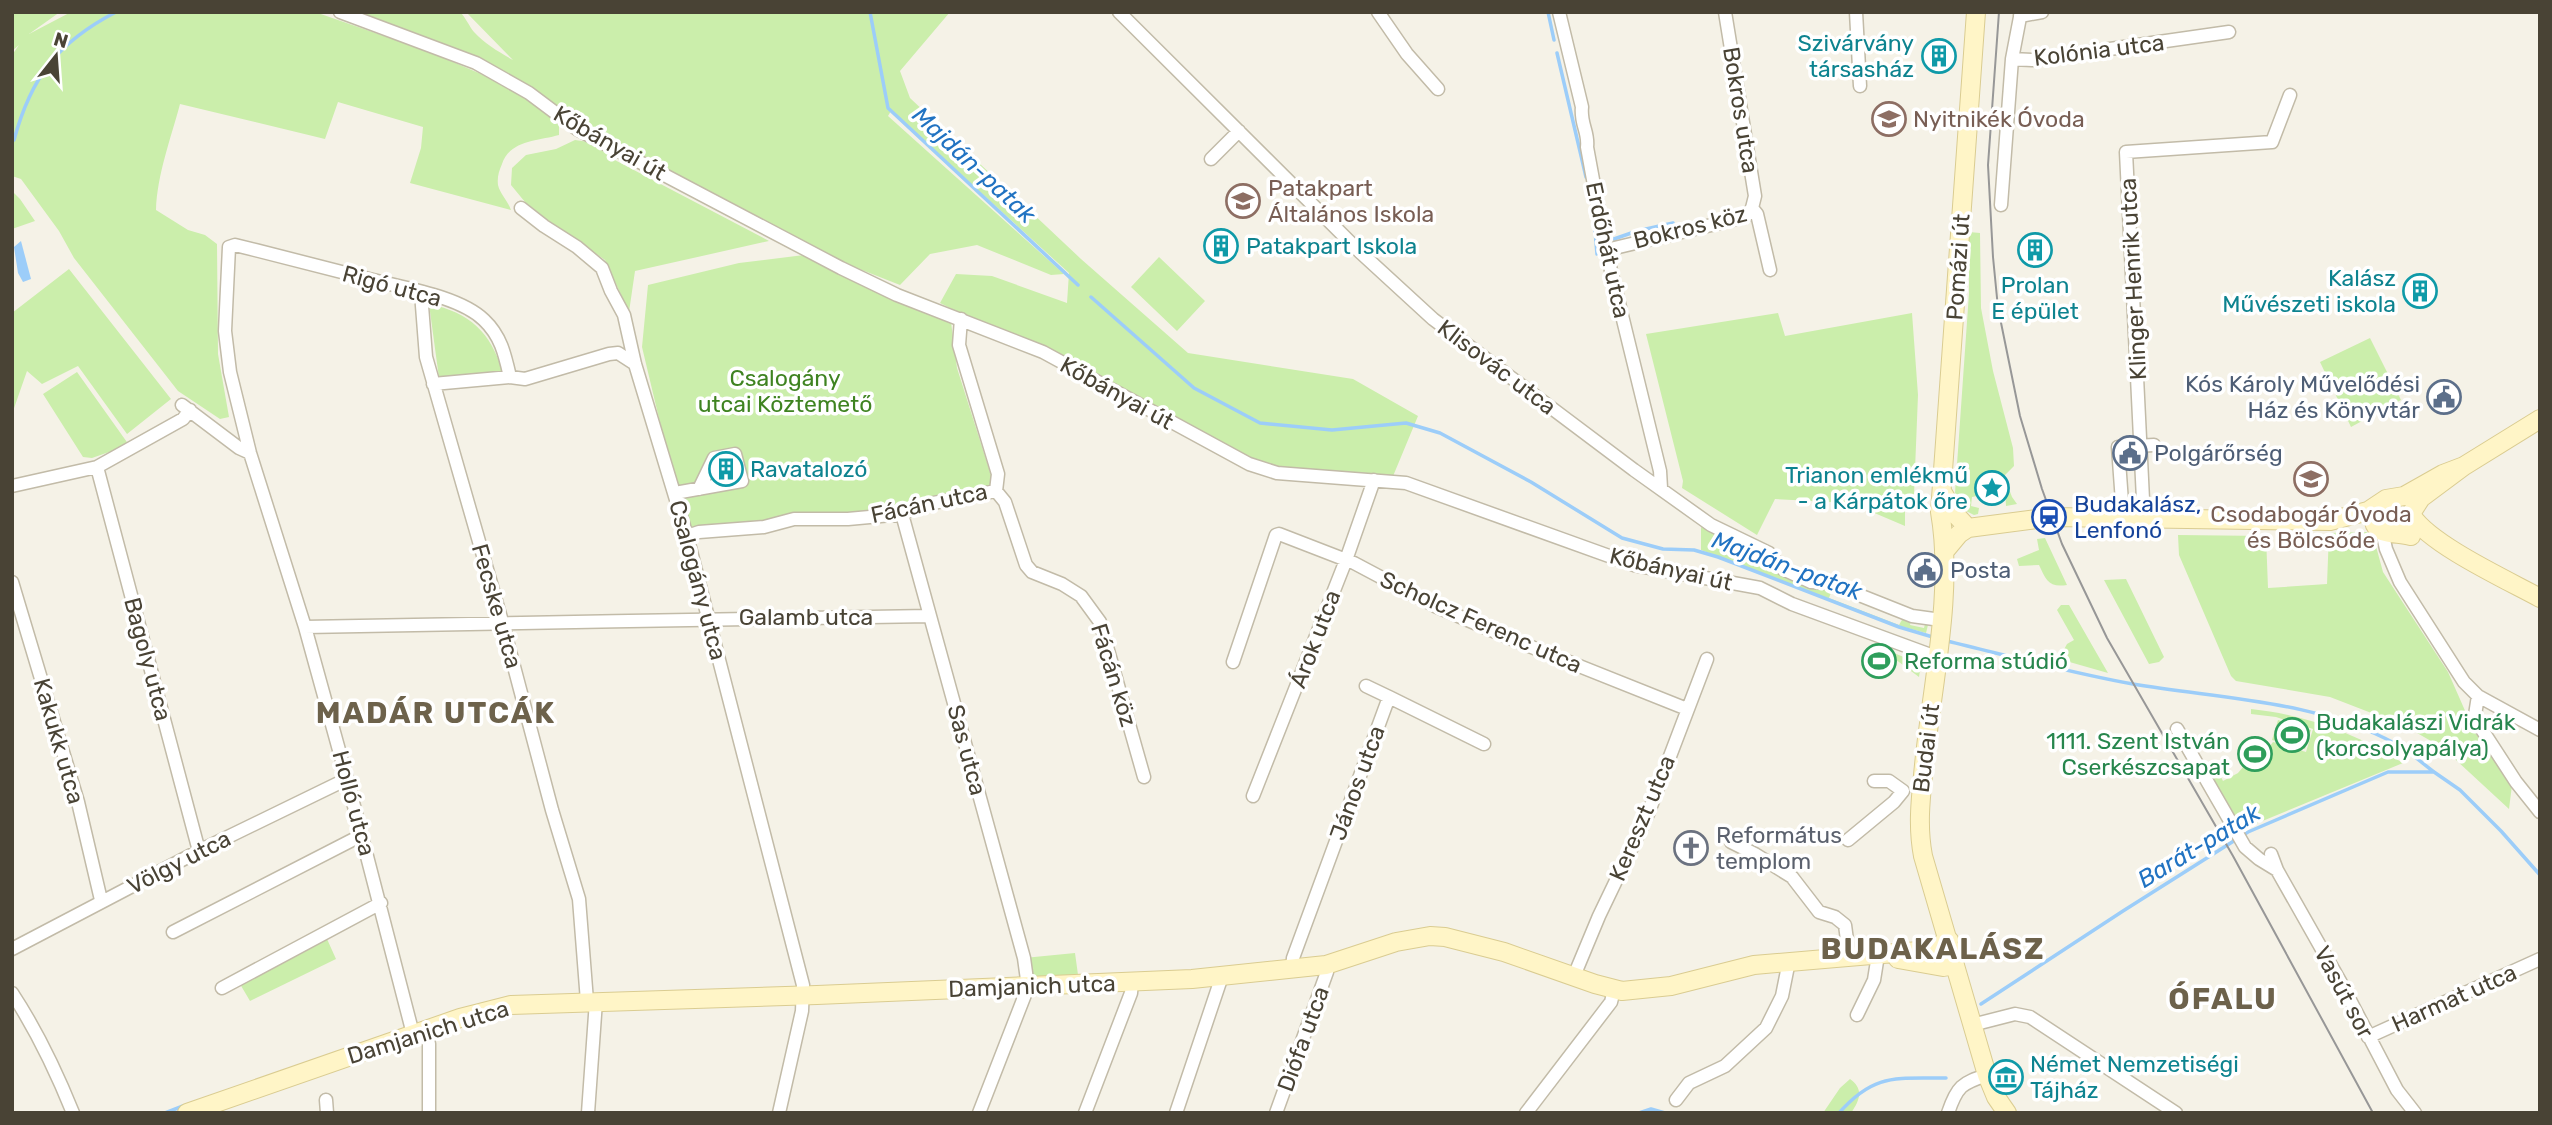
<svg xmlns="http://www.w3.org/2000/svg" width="2552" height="1125" viewBox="0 0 2552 1125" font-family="Rubik,sans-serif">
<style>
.green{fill:#cbeeab}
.water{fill:#9ccdf9}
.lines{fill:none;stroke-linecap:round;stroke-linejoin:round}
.stream{stroke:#9ccdf9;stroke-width:3.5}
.minor-casing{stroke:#c2bba8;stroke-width:15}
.secondary-casing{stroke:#dacc91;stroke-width:20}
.minor{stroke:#fff;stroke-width:12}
.secondary{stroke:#fff5c7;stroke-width:18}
.tram{stroke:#979797;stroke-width:2}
.labels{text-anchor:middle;stroke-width:7;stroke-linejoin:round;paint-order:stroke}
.culture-label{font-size:23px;fill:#0d838f;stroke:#fff;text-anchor:end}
.street-label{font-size:23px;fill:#494335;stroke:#fff}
.education-label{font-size:23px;fill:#785e54;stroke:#fff;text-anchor:start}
.park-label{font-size:23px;fill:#3f8321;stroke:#fff}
.service-label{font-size:23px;fill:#4e5e75;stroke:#fff;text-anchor:start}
.transit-label{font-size:23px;fill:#164399;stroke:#fff;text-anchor:start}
.leisure-label{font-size:23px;fill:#27864d;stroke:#fff;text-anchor:start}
.worship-label{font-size:23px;fill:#5b616d;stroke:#fff;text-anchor:start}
.water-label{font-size:24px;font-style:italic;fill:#2173c2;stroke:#fff}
.district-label{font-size:30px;font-weight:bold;letter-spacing:2px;fill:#6d624b;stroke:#fff}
</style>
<rect width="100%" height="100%" fill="#f5f2e7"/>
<path class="green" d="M12,12H60L29,34L71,12H315L430,52L481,74L526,99L559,123V135C538,141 510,140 502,164C499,171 497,177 498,185C500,194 508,201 511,210L410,183L421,148L423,127L338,102L325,139L180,104C171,138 157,175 156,210L188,230L205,235L217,244L218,354L229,417L220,419L178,391L74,258L59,231L21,179L12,176V55L19,45L12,51Z
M350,12H460C466,18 469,26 474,32C485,44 499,52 513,60L466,12H950L900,71L910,98L1081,259L1188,353L1353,379L1418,416L1391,481L1277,473L940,303L956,274L992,276L1067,303L1069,273L891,111L888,116L1064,274L1051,275L977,245L930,254L900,285L834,259L577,129L555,105L519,83Z
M575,140L589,142L613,153L611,158L769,241L635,271L629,312L605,260L550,222L525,202L511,185L512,168L526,155L556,149Z
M12,191L20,199L35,221L12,229Z
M1969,232L1980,233L1981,308L1993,371L2013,448L2014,466L2004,476L2012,497L2017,504L2006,506L2005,486L1999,481L1993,479L1983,485L1977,496L1972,497L1971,506L1979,508L1978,514L1974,515L1962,509L1955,493L1969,293Z
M804,255L861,285L951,322L957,368L996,491L913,508L687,536L642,347L648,285L739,263Z
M1159,257L1205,301L1177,331L1131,287Z
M69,269L171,399L127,434L78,366L42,384L27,371L12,414V313Z
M429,304C471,313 490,332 503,372L439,378Z
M1778,313L1785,336L1912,313L1918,395L1914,495L1905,496V526L1851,503L1775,499L1757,535L1682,488L1683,481L1646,334Z
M2370,338L2401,400L2351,427L2320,362Z
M77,372L129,445L92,458L83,457L43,394Z
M1701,527L1726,539V543L1762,561L1765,557C1786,584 1803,580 1832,590L1829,598L1899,625L1903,618L1911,621L1910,625L1924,628L1925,624L1928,625L1926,633L1900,626L1701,550Z
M2367,532L2374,539L2383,572L2448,672L2474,731L2512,785L2509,809L2443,748L2405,726L2330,697L2236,681L2231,676L2179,555L2178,535L2266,536L2268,588L2327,584L2329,533Z
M2045,538L2067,585C2049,588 2046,580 2039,565L2019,566L2017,559L2039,550L2037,539Z
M2126,579L2164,657L2159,662L2149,664L2104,580Z
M2061,605H2069L2108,673L2059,659L2067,644L2074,640L2057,610Z
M1879,647L1921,664L1919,677Z
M2251,709C2307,715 2355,733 2403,763L2243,829L2208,770L2215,765L2223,781L2238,773L2249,760L2257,764L2273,742L2306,752L2313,729L2276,717L2251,714Z
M2278,720L2311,730L2305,749L2272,740Z
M327,939L336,959L250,1001L240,984Z
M1075,953L1079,982L1028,987L1024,958Z
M1850,1079C1864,1089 1860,1100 1851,1113H1823L1840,1088Z"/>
<path class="water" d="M21,241L31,279L23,282L18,273L14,247Z"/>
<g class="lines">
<path class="stream" d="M870,12L888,108L1078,285
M1548,12L1554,40
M1557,53L1586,177
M14,140C31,77 58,42 116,12
M1594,219L1597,254
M1614,239L1637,231L1673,223
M1091,297L1194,388L1260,423L1332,430L1406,423L1440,433L1531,482L1622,538L1663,549L1694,550L1718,557L1899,627L1936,638
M1947,641C2009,656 2071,673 2133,684C2221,699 2316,700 2396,744C2409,751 2422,763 2434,772
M1981,1004L2123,911L2248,832L2388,772H2434L2460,790L2501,831L2540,875
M165,1113L183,1106
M1639,1113L1651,1109L1665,1113
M1839,1113C1875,1072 1897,1079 1946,1078"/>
<g class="minor-casing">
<path id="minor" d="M340,12L476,63L529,93L577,129L841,268L897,295L1043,352L1249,464L1277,473L1406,483L1634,565L1760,588L1792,604L1936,657
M1119,12L1360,252L1433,319L1634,470L1711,525L1769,553L1783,569L1811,582L1829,583L1912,616L1941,620
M1378,12L1407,54L1438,89
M1559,12L1582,107C1580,124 1589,132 1587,147L1606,250L1660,471L1661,488
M1856,12L1860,86
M2020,16L2042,12
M2012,59L2032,60L2229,32
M1211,159L1239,131
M2001,205L2012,59L2021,12
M521,208L544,226L577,247L602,268L611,291L624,315L635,364L687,536L803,985L802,1011L779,1113
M1752,208L1757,214L1770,270
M1606,250L1745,217L1752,208L1755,196L1725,12
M421,293L426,357L503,625L552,810L579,899L587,1001
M433,384L510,377L525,379L609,354L618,353L635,364
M182,405L239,448L250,453
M97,467L199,851
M12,486L97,467L183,419L190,410
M996,491L1005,502L1026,565L1032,572L1062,584L1081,596L1100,622L1144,777
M675,493L742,481L735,454L714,458L699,489
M2122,502L2118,447L2154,445
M902,514L1024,958L1028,987L979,1113
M2144,520L2126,152L2272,142L2290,95
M2382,531L2386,549L2400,582L2464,682L2478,696L2540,730
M687,536L699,532L764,527L794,519H848L902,514L923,505L996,491L998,474L959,345L961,319
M12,582L78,802L101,900
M305,627C513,624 722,618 930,616
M1233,662L1276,535L1279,534L1354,563L1435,606L1519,642L1687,709
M1366,686L1389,697
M2478,696L2475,715L2479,725L2516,782L2540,812
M2177,729L2245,847L2259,859L2277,870
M1874,781H1889L1903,791
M1253,796L1346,560L1374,480
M1848,840L1894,802L1903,791
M1731,842L1755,854L1792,877L1819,912L1835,917L1845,925L1849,955
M2271,854L2277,870L2341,983L2397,1090L2415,1113
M173,932L362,835
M12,949L199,851L347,779
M1292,970L1293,958L1389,697L1484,744
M1574,976L1599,916L1648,814L1707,659
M222,988L381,903
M12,993C37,1031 56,1071 73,1113
M1857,1015L1874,980L1878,955
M1972,1025L2015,1014L2030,1017L2176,1113
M425,1030L429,1044V1113
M413,1034L347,779L305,627L250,453L230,372L225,331L229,247L235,245C280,256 325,268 369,279C403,288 459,296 484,320C501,336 505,355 510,377
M2368,1037L2540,959
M326,1100L327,1113
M1676,1100L1689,1083L1725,1066L1766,1028L1782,996L1789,961
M588,1113L596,1001
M1085,1113L1131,993L1132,982
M1176,1113L1222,976
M1276,1113L1327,972L1326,965
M1526,1113L1611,1002L1614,990
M1948,1113C1957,1086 1962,1083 1987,1075"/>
</g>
<g class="secondary-casing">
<path id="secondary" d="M1976,12L1940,512C1954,592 1932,684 1924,765C1921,796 1917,825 1923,856L1987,1075L1996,1097L2007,1113
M1943,493L1956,515L1968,528
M2377,505C2364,538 2393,531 2411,536
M2412,516C2431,545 2507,580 2540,598
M2401,533L2408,527L2412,512L2421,498L2464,466L2540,419
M1944,552L1959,534L1968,528L2052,517L2330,521L2368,511L2386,499L2404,496L2443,474L2464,466
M1898,959L1943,967L1955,965
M187,1113L460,1018L511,1005L817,995L1192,979L1326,965L1396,942L1430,936L1445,937L1504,952L1595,984L1622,991L1671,986L1754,965L1930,950L1949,940"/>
</g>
<use href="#minor" class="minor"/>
<use href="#secondary" class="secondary"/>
<path class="tram" d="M1999,12L1988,165L1993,257L1998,308L2020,416L2042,489L2062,544L2107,638L2233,856L2373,1113"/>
</g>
<defs>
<g id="building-ring" transform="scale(1.75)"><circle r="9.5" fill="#fff" stroke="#0f9aa8" stroke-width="1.5"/><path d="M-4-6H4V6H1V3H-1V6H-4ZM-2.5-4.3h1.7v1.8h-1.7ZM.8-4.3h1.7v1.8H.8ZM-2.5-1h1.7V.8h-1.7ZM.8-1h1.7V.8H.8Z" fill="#0f9aa8"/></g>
<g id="school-ring" transform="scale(1.75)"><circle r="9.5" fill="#fff" stroke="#8d6e63" stroke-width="1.5"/><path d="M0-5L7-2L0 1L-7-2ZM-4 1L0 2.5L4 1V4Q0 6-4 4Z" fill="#8d6e63"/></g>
<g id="civic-ring" transform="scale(1.75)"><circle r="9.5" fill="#fff" stroke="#5c6f8a" stroke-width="1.5"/><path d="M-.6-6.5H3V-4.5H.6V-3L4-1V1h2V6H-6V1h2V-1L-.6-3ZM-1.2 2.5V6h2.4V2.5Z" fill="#5c6f8a"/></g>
<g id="sight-ring" transform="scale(1.75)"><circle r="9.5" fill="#fff" stroke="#0f9aa8" stroke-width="1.5"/><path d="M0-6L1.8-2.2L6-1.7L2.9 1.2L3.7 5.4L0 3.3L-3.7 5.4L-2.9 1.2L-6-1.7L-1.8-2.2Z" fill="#0f9aa8"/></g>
<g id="station-ring" transform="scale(1.75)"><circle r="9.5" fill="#fff" stroke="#1a4fb4" stroke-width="1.5"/><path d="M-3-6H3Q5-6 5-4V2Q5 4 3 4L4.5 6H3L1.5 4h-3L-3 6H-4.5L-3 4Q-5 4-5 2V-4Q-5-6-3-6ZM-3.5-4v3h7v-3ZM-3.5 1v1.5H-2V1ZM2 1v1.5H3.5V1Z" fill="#1a4fb4"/></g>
<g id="stadium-ring" transform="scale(1.75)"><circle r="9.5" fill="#fff" stroke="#2e9e5b" stroke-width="1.5"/><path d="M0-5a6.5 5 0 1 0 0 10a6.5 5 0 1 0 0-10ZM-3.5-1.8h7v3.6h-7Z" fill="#2e9e5b"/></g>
<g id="church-ring" transform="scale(1.75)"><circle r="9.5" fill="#fff" stroke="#6b7280" stroke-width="1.5"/><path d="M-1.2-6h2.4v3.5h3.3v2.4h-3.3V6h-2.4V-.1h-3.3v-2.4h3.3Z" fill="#6b7280"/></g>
<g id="museum-ring" transform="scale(1.75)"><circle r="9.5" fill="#fff" stroke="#0f9aa8" stroke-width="1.5"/><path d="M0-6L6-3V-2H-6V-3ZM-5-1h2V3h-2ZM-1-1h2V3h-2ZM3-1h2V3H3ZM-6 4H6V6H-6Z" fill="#0f9aa8"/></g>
</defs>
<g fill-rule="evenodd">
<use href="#building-ring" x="1939" y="56"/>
<use href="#school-ring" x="1889" y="119"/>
<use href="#school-ring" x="1243" y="201"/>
<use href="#building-ring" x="1221" y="246"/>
<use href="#building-ring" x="2035" y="250"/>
<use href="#building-ring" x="2420" y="291"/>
<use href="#civic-ring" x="2444" y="397"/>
<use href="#civic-ring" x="2130" y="453"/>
<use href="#building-ring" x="726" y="469"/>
<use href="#school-ring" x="2311" y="479"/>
<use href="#sight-ring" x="1992" y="488"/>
<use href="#station-ring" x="2049" y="517"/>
<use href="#civic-ring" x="1925" y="570"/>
<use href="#stadium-ring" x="1879" y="661"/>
<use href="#stadium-ring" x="2292" y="735"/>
<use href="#stadium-ring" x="2255" y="754"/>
<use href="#church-ring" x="1691" y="848"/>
<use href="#museum-ring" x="2006" y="1077"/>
</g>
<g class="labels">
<g class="culture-label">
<text x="1914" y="51">Szivárvány<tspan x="1914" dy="26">társasház</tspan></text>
<text x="1246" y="254" text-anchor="start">Patakpart Iskola</text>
<text x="2396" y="286">Kalász<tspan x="2396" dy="26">Művészeti iskola</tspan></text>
<text x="2035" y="293" text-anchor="middle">Prolan<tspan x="2035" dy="26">E épület</tspan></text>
<text x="750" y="477" text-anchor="start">Ravatalozó</text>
<text x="1968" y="483">Trianon emlékmű<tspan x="1968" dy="26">- a Kárpátok őre</tspan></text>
<text x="2030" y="1072" text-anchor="start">Német Nemzetiségi<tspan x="2030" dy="26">Tájház</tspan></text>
</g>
<g class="street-label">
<text transform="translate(2099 50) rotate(-7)" y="8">Kolónia utca</text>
<text transform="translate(1741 110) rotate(81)" y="8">Bokros utca</text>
<text transform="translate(610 143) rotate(30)" y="8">Kőbányai út</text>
<text transform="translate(1690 227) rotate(-14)" y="8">Bokros köz</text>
<text transform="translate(1608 250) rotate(78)" y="8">Erdőhát utca</text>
<text transform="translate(1958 267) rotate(-86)" y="8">Pomázi út</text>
<text transform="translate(2133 279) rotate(-93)" y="8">Klinger Henrik utca</text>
<text transform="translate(392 286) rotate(15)" y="8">Rigó utca</text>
<text transform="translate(1497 367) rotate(37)" y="8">Klisovác utca</text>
<text transform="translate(1117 393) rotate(29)" y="8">Kőbányai út</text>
<text transform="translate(929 503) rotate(-12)" y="8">Fácán utca</text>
<text transform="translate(1671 569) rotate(13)" y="8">Kőbányai út</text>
<text transform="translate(698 580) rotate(75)" y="8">Csalogány utca</text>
<text transform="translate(497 606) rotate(74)" y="8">Fecske utca</text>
<text x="806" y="625">Galamb utca</text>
<text transform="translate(1481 622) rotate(24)" y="8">Scholcz Ferenc utca</text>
<text transform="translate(1315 639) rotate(-69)" y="8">Árok utca</text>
<text transform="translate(148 659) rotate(75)" y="8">Bagoly utca</text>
<text transform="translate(1114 675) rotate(73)" y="8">Fácán köz</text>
<text transform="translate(59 741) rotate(74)" y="8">Kakukk utca</text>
<text transform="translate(1926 748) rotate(-83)" y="8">Budai út</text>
<text transform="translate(967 750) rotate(75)" y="8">Sas utca</text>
<text transform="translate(1357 783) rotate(-70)" y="8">János utca</text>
<text transform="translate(354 803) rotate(75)" y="8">Holló utca</text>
<text transform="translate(1642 818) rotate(-67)" y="8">Kereszt utca</text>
<text transform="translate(179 862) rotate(-27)" y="8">Völgy utca</text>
<text transform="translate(1032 986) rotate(-2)" y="8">Damjanich utca</text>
<text transform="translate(2344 992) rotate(62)" y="8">Vasút sor</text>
<text transform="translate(2454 998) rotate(-24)" y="8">Harmat utca</text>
<text transform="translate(428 1032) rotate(-17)" y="8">Damjanich utca</text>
<text transform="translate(1303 1039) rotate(-70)" y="8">Diófa utca</text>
</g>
<g class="education-label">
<text x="1913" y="127">Nyitnikék Óvoda</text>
<text x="1268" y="196">Patakpart<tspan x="1268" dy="26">Általános Iskola</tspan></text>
<text x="2311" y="522" text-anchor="middle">Csodabogár Óvoda<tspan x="2311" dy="26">és Bölcsőde</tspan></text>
</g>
<g class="park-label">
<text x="785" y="386">Csalogány<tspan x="785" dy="26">utcai Köztemető</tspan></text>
</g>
<g class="service-label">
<text x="2420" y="392" text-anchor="end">Kós Károly Művelődési<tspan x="2420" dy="26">Ház és Könyvtár</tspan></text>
<text x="2154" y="461">Polgárőrség</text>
<text x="1950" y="578">Posta</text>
</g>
<g class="transit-label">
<text x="2074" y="512">Budakalász,<tspan x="2074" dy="26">Lenfonó</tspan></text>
</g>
<g class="leisure-label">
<text x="1904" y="669">Reforma stúdió</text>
<text x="2316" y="730">Budakalászi Vidrák<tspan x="2316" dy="26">(korcsolyapálya)</tspan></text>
<text x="2230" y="749" text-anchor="end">1111. Szent István<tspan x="2230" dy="26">Cserkészcsapat</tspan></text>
</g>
<g class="worship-label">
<text x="1716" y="843">Református<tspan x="1716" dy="26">templom</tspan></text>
</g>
<g class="water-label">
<text transform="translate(974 165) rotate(43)" y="8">Majdán-patak</text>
<text transform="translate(1787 566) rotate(20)" y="8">Majdán-patak</text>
<text transform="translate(2199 846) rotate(-31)" y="8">Barát-patak</text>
</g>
<g class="district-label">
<text x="436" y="723">MADÁR UTCÁK</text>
<text x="1933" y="959">BUDAKALÁSZ</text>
<text x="2223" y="1009">ÓFALU</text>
</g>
</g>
<rect width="2552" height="1125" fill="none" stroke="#494335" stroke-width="28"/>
<g transform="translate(56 56) rotate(17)" stroke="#ffffff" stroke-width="5" paint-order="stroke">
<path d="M0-5L12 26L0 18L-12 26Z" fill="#494335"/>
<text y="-10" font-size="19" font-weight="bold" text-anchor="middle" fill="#494335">N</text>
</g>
</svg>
